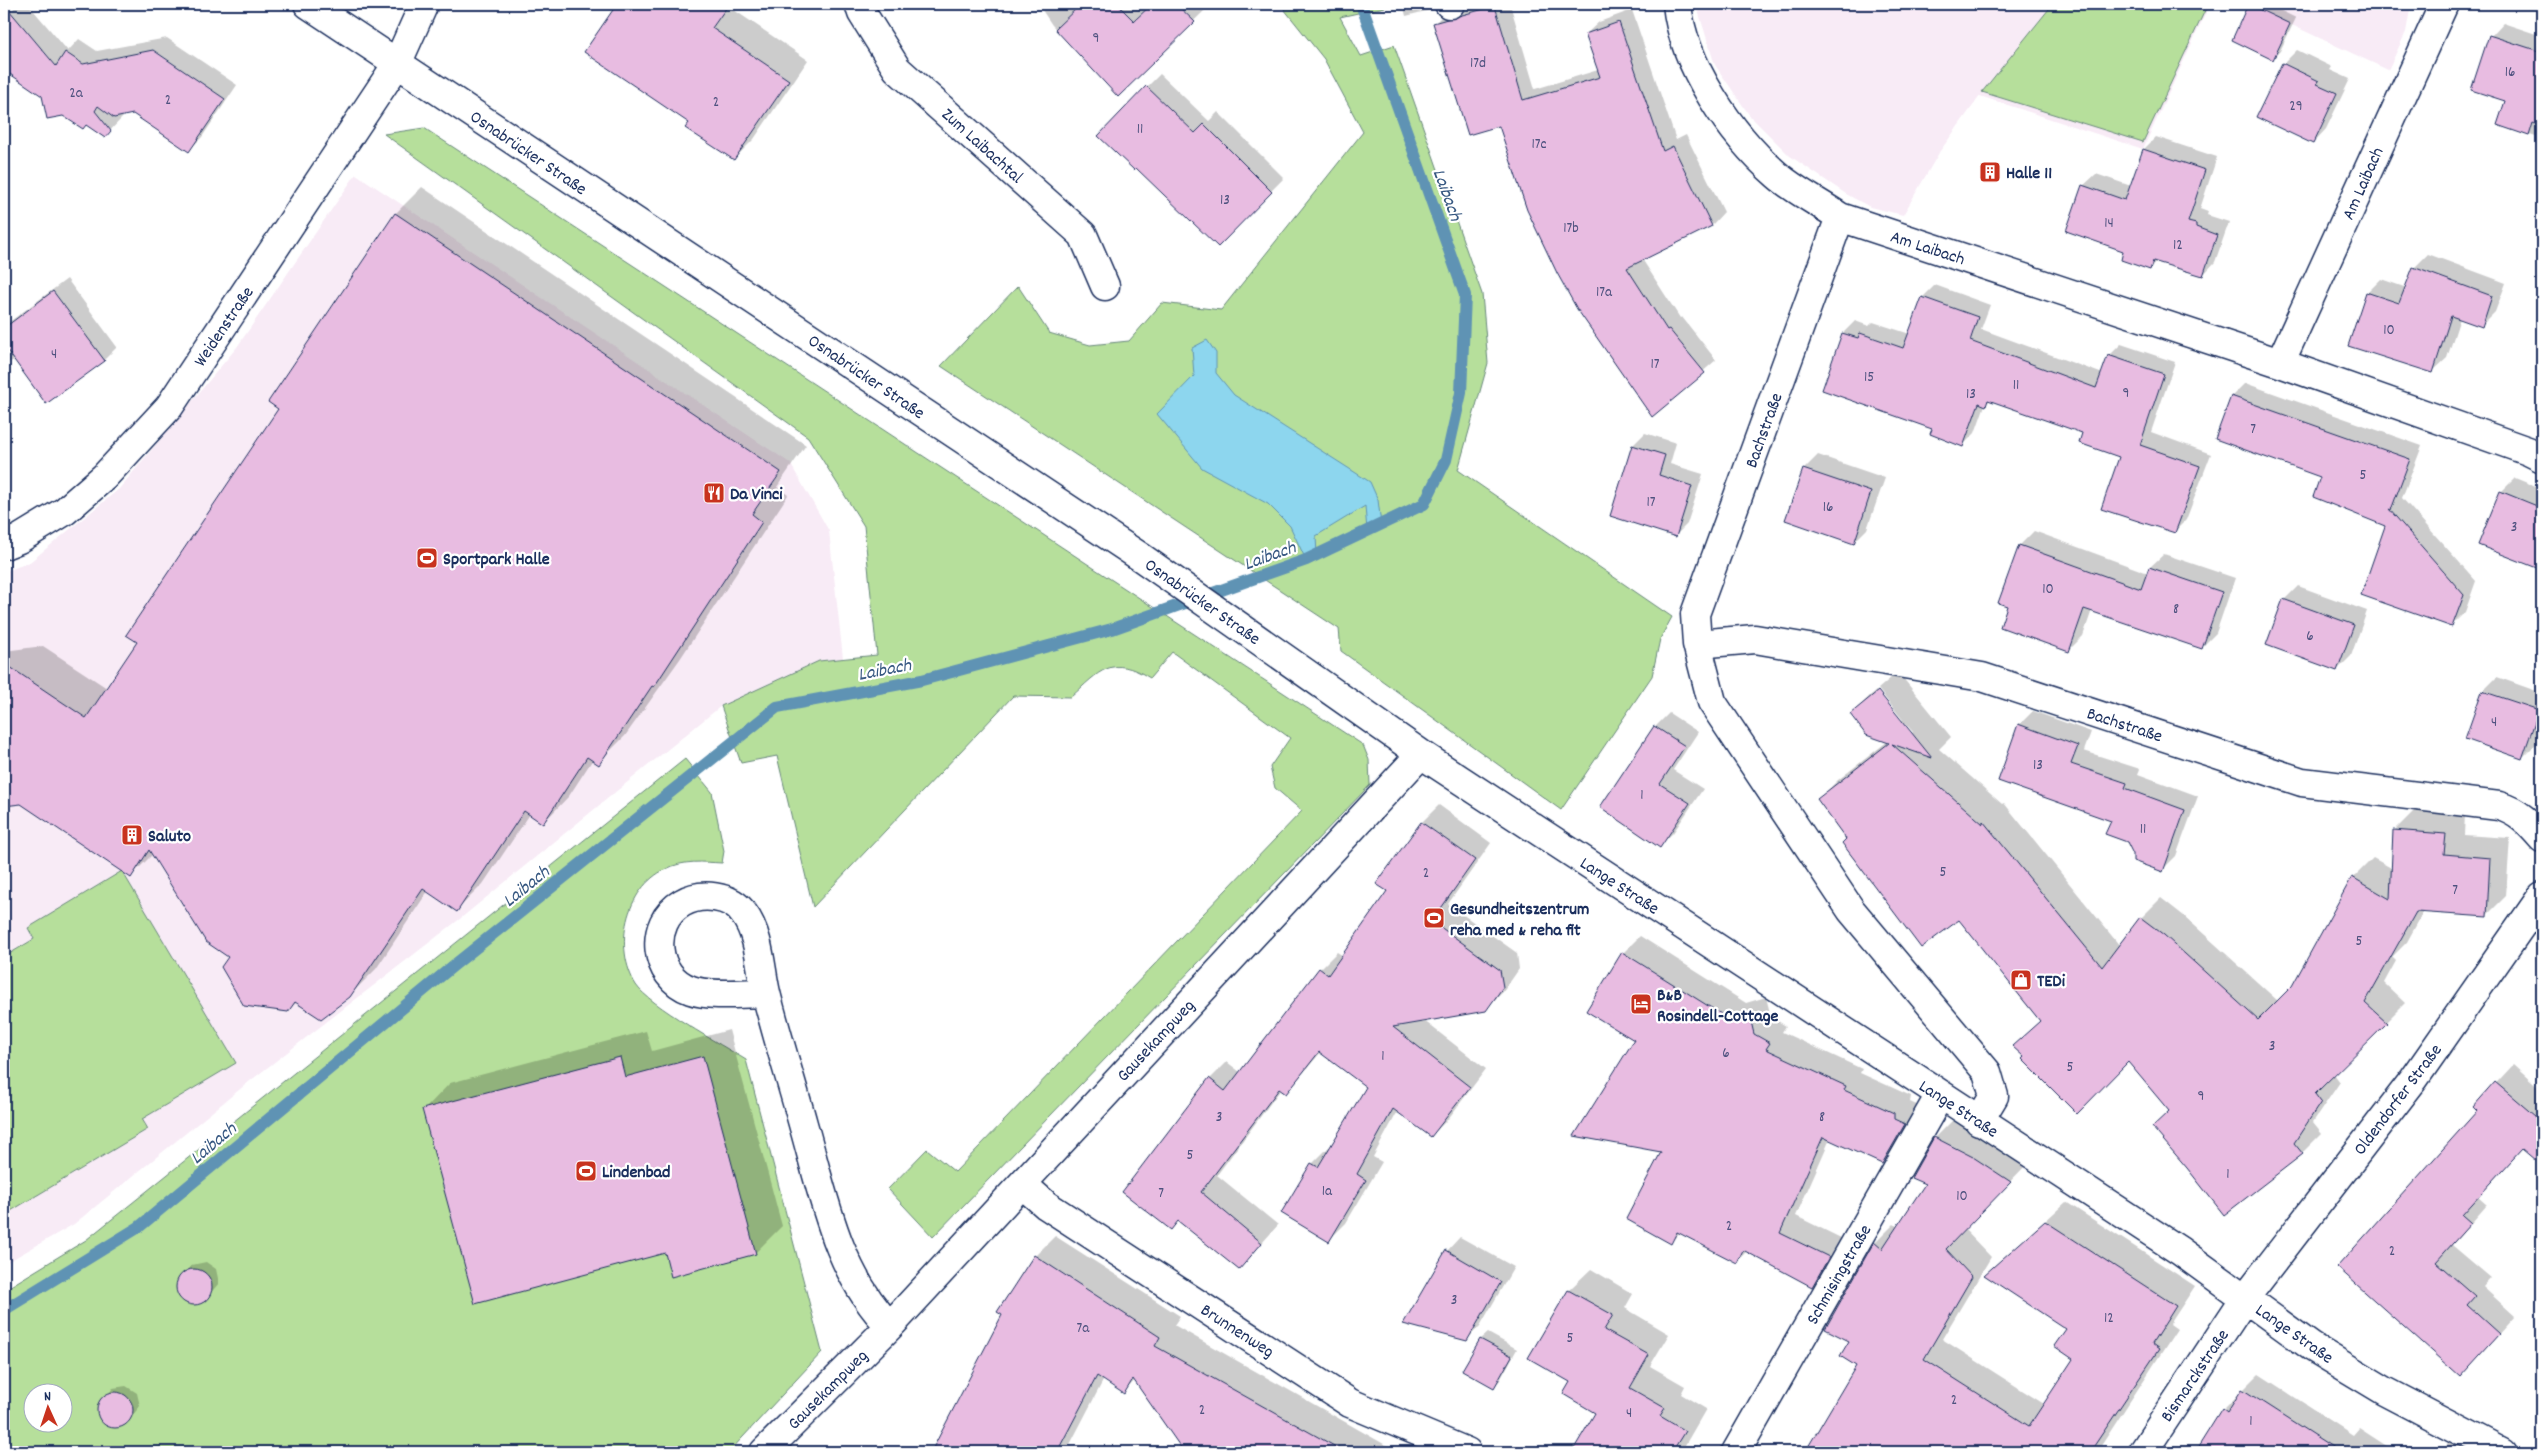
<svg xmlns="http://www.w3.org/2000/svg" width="2546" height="1456" viewBox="0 0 2546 1456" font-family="Dekko,sans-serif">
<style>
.built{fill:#f8ebf6}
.green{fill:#b6df9b;stroke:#68877c;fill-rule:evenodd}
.water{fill:#8dd6ee;stroke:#5f93b4}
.shadow{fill:#0003;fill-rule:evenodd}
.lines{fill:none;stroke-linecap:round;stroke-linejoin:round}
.stream{stroke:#5f93b4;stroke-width:12}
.building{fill:#e8bce1;stroke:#1b2f5e}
.minor-casing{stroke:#1b2f5e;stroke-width:31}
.minor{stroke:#fff;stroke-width:28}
.labels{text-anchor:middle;stroke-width:4.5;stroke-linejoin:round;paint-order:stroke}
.number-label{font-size:15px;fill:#4e527f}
.street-label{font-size:18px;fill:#1b2f5e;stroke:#fff}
.poi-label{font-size:18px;font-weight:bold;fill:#1b2f5e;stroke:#fff;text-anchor:start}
.water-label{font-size:19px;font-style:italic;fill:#385982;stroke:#fff}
</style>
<rect width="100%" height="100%" fill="#fff"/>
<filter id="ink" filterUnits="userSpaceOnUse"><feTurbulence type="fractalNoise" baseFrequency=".02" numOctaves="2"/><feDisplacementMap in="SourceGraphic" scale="10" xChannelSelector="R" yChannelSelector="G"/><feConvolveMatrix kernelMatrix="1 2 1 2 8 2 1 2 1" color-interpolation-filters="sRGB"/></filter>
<g filter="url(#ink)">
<path class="built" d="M1696,4H2210L2143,149L1980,96L1940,151L1903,215L1870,207L1846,194L1790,156L1750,116L1715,65Z
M2247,4H2411L2406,32L2388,70Z
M356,174L790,463L829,531L843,658L819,661L721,706L461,918L250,1081L74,1224L4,1264V572L30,562L119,489L237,347Z"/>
<path class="green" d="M1280,4H1384L1385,7L1340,17L1361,56L1394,45L1482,294L1488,363L1458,470L1672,617L1660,639L1652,676L1561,810L1341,651L1339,629L941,366L1018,286L1049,333L1090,345L1129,341L1162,303L1221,310L1363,132L1324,59Z
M2053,4H2208L2143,142L1982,92Z
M424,128L1363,745L1369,760L1370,785L933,1237L888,1189L927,1149L955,1172L1302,811L1275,788L1270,767L1290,738L1172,652L1150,678C1111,654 1100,671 1071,697L1013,696L813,907L777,756L741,763L721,706L819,661L877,655L864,526L808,437L384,134Z
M685,759L712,792L724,851L722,863C703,862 683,860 666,869C625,888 613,948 636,985C649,1005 722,1045 746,1060L822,1352L729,1452H4V1290L86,1240ZM32,1394H62V1424H32Z
M122,871L236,1063L142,1119L148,1129L4,1215V957L34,939L28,928Z"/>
<path class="water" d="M1207,340L1216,353V373L1234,395L1370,482L1378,500L1381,524L1367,531L1365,506L1316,536L1317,555L1306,560L1290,526L1268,504L1202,468L1157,414L1194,376L1192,348Z"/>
<path class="shadow" d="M19,4H28L68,51L79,39L97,51L167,38L237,85L202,137L189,150L133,112L122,115L123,117L105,136L4,68V17Z
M619,4H734L731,8L808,60L754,139L734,159L691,122L586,52Z
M1038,4H1141L1147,10L1153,4H1201L1206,9L1118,95L1052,25Z
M1403,4H1440L1434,9L1406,16Z
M1472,4H1510L1535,89L1598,70L1586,34L1599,22L1632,10L1676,140L1686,135L1724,212L1712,225L1642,259L1680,318L1682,317L1716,360L1652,416L1500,124L1435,23L1447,11Z
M2251,4H2267L2296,18L2280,51L2273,58L2249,5Z
M2503,23L2542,36V139L2499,125L2507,101L2491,36Z
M2297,50L2332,67L2330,70L2350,79L2326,129L2313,143L2283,64Z
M1160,74L1209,121L1218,112L1284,178L1218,245L1147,87Z
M2156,137L2217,157L2200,209L2208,212L2207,215L2229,222L2215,262L2203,275L2157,261L2150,269L2125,250L2083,186L2096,174L2131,186L2144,149Z
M422,187L806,445L777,487L788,495L680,659L625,736L598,763L593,759L569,796L543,823L530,814L483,884L457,910L428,891L376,969L349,996L297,1002L287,1011L229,956L153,854L131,876L22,803L4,805V651L43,646L107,688L139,642L396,213Z
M2428,254L2506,283L2495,312L2481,326L2460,318L2447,358L2433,371L2367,293L2381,279L2407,288L2414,268Z
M67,279L117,347L104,360H15L4,364V326Z
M1935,285L1990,305L1981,329L2103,374L2109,356L2121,344L2175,362L2151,432L2211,454L2186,520L2174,532L2121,456L2084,433L1991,399L1985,405L1975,433L1963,445L1934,428L1843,333L1855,321L1869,326L1873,322L1910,334L1923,297Z
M2245,383L2422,446L2402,498L2476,581L2465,612L2452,625L2386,525L2322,476L2232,396Z
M1645,433L1676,443L1670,464L1703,474L1687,524L1675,536L1612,515L1633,445Z
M1818,455L1885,478L1867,529L1854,542L1787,519L1804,469Z
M2515,478L2542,489V569L2480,544L2501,492Z
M2034,531L2148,573L2150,567L2164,554L2235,578L2216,633L2202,647L2092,610L2083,636L2069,650L2009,606L2000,602L2020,545Z
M2298,586L2367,611L2351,656L2337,670L2268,645L2285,599Z
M1898,672L1951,737L1939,749L2002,804L2004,803L2120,946L2141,918L2161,898L2184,916L2278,1001L2293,987L2353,878L2373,858L2393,869L2395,830L2415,810L2465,814L2464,835L2510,838L2506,896L2486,916L2424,911L2407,942L2392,957L2396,961L2384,983L2405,1003L2334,1074L2340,1082L2313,1122L2322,1133L2302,1153L2170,1110L2129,1060L2026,1057L2014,1046L2041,1020L1959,918L1848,839L1818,800L1838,780L1888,741L1851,714L1871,695L1876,691L1900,720H1903L1878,689ZM1906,724L1913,732L1911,734L1904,726Z
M2497,677L2542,693V725L2536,744L2522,758L2467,738L2483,691Z
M2033,711L2091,732L2084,751L2140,769L2138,774L2198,796L2176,856L2162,870L2134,854L2112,820L2019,725Z
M1669,713L1698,732L1673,770L1703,789L1673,833L1659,846L1655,727Z
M1439,805L1491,843L1448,904L1517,953L1519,969L1503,992L1485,1009L1423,1020L1486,1069L1448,1119L1431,1136L1398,1111L1373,1157L1382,1162L1346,1223L1329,1240L1312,1164L1329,1147L1331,1148L1368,1087L1321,1052L1286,1093L1281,1089L1217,1175L1278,1225L1239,1269L1179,1220L1171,1229L1210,1079L1227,1062L1240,1072L1320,969L1337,952L1343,956L1389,891L1378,884L1422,822Z
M1640,936L1746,1003L1766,997L1771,1017L1786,1026L1782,1032L1862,1069L1860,1073L1911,1096L1910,1102L1921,1107L1899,1146L1882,1163L1830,1139L1796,1216L1845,1240L1829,1269L1812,1286L1747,1251L1737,1261L1680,1232L1671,1242L1663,1151L1636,1040L1623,953Z
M729,1030L782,1226L755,1253L666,1252L424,1110L450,1083L646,1031L652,1051Z
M2513,1065L2542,1091V1165L2523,1148L2478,1197L2487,1205L2452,1245L2491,1278L2483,1287L2515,1316L2477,1358L2339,1267L2479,1111L2474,1107Z
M1955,1118L2029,1162L1964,1229L1991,1257L1942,1339L2044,1404L2075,1358L2068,1328L1986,1275L2066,1202L2195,1286L2170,1324L2177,1329L2097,1452H1944L1894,1420L1875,1452H1806L1858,1365L1851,1341L1875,1243L1894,1224L1898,1227L1927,1184L1913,1177L1935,1138Z
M1055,1236L1180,1316L1174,1325L1398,1452H1214L1166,1425L1135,1380L1124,1392L1104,1379L1066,1452H932L1035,1256Z
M1460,1237L1514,1267L1480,1326L1466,1340L1447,1251Z
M206,1262L216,1269L219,1283L203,1302L191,1304L180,1297L178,1283L192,1265Z
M1591,1269L1633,1294L1625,1308L1669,1334L1650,1366L1685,1386L1681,1394L1706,1409L1681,1452H1574L1597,1412L1572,1382L1530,1358L1569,1290Z
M1488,1333L1517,1349L1500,1380L1494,1387L1464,1370L1481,1339Z
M2259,1374L2353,1435L2359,1428L2396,1452H2196L2223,1410Z
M126,1386L137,1393L140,1406L125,1425L112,1427L101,1420L98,1407L113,1388Z
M2449,1442L2468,1452H2440Z"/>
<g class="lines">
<path class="stream" d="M4,1310L139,1227L453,966L777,707L922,680L1112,629L1306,560L1424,504L1446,460L1461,393L1465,295L1361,4"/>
</g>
<path class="building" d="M4,4L56,66L65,52L83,64L153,50L225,99L189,152L133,114L114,118L98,106L95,111L111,131L105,138L86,125L83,129L63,116L47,119L42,96L4,70Z
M617,4H729L712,28L789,80L734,160L685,128L689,123L584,52Z
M1081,4H1117L1134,21L1152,4H1176L1195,22L1118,97L1055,29Z
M2248,4L2290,24L2273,60L2232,40Z
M1495,6L1523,100L1600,77L1585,34L1619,22L1663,151L1673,146L1712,226L1627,268L1667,330L1669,329L1705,373L1652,417L1577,309L1557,273L1527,210L1499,126L1468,135L1433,23Z
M2489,35L2542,52V127L2533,123L2529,136L2497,125L2505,101L2471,90Z
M2282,63L2319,81L2317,84L2337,93L2313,144L2256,117Z
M1146,86L1195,133L1204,124L1272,192L1218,247L1136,168L1134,170L1098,136Z
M2143,149L2205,170L2188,222L2196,224V227L2217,235L2203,276L2153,261L2150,270L2121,260L2123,251L2066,231L2082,185L2125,200Z
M395,213L781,472L752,514L762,522L654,687L652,686L599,765L587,757L543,824L524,811L457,912L423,889L350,997L321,1019L295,1002L288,1012L244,1006L221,967L228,957L206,942L149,850L131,878L21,804L4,806V663L86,718L137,642L126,635L278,409L268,402Z
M2413,267L2492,296L2482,327L2451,316L2433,373L2348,346L2366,292L2399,303Z
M53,291L105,361L46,404L4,346V328Z
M1922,297L1978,317L1970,341L2096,388L2108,355L2164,374L2140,445L2200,466L2175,533L2101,509L2119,457L2079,443L2082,433L1988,400L1986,406L1979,403L1963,447L1930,434L1932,429L1822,390L1842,333L1858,338L1860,333L1903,348Z
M2231,396L2410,459L2391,510L2389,509L2464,595L2452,627L2361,595L2385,526L2313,497L2320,477L2215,439Z
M1632,445L1665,455L1659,475L1692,486L1676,537L1610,516Z
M1803,469L1871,492L1854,544L1785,520Z
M2500,491L2542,508V570L2478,545Z
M2019,545L2141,589L2149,567L2222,592L2202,649L2084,609L2069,652L2000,627L2007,606L1998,603Z
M2283,599L2354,625L2337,671L2266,645Z
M1878,691L1932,758L1892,744L1983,824V821L2102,967L2140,917L2164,935L2258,1020L2292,986L2352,877L2390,899L2393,830L2446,834L2444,854L2490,858L2487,917L2416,912L2365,1003L2387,1023L2315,1094L2321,1102L2294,1143L2303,1154L2224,1215L2187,1168L2152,1127L2169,1111L2128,1062L2077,1114L2022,1059L2024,1057L2012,1046L2040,1021L1959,920L1921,948L1842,843L1846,839L1817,799L1889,743L1866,735L1850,714Z
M2482,691L2539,710L2522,759L2465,739Z
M2018,724L2078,746L2071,764L2127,783L2125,788L2185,810L2163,872L2133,861V854L2127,842L2105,834L2111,821L1998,781Z
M1654,726L1685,746L1660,784L1690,803L1660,848L1600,807Z
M1421,822L1475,860L1432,921L1500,970L1503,987L1486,1011L1393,1027L1470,1087L1431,1137L1393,1109L1357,1174L1366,1180L1329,1242L1281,1213L1311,1163L1318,1167L1366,1087L1319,1052L1286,1094L1279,1089L1201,1192L1262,1243L1239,1270L1178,1221L1171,1230L1122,1192L1209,1078L1225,1091L1319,968L1328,975L1387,891L1376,884Z
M1622,952L1729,1019L1749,1013L1754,1034L1770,1043L1766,1049L1846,1086L1844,1090L1894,1113V1119L1905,1124L1882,1164L1823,1137L1780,1233L1829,1257L1812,1287L1743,1250L1737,1263L1677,1232L1671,1244L1626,1219L1661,1152L1574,1136L1634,1040L1586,1011Z
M703,1056L756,1254L671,1277L665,1253L475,1304L422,1109L620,1057L625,1077Z
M2495,1082L2542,1122V1166L2522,1149L2462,1215L2471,1223L2436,1262L2475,1296L2467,1305L2499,1334L2460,1377L2337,1267L2477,1111L2473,1107Z
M1934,1137L1973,1157L2011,1182L1946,1249L1972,1277L1924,1359L2029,1426L2073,1359L2054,1346L2066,1329L1984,1275L2045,1221L2176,1306L2152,1344L2159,1349L2090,1452H1805L1856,1366L1840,1356L1849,1341L1825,1329L1874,1242L1882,1249L1925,1184L1911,1178Z
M1446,1250L1501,1282L1467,1341L1403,1324Z
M1034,1255L1160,1337L1155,1346L1345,1452H1184L1133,1379L1124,1394L1097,1376L1057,1452H931L1002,1315L997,1312Z
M176 1287a18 18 0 1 1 36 0a18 18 0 1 1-36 0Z
M1568,1290L1613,1315L1604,1330L1649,1355L1630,1388L1665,1408L1660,1416L1685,1431L1672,1452H1572L1595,1413L1563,1394L1570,1382L1528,1358Z
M1480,1339L1512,1356L1494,1388L1462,1370Z
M2242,1389L2340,1452H2195L2222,1409L2227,1413Z
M97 1410a18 18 0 1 1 36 0a18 18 0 1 1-36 0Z"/>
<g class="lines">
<g class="minor-casing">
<path id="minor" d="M308,4L1142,558L1421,754L2180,1251L2312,1347L2385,1391L2502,1452
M859,4L862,13L897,69L1083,235L1105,286
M1449,4H1450
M1677,4C1683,65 1731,135 1777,175C1795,191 1820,203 1840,217L2280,363L2528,451L2542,458
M1840,217L1695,614L1697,644L1712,702L1851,910L1987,1072L1994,1096L1979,1121
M2280,363L2444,4
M4,545L19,539L65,511L104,477L169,407L397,64L424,4
M1697,644L1755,639L1982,677L2302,782L2499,806C2519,812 2529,823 2542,838
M766,993C745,993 711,997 691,990C653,977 648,923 682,903C701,892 731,895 744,914C760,936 760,967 766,993C777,1037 791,1080 803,1124C823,1194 837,1273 890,1326
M1022,1184L1046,1205L1350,1403L1467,1452
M764,1452L890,1326L1421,754
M1736,1452L1940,1095
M2143,1452L2245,1298L2414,1079L2542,896"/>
</g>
<use href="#minor" class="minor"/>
</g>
</g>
<defs>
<g id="building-square" transform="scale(1.125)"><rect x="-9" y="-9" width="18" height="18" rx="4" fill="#c8321e" stroke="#fff"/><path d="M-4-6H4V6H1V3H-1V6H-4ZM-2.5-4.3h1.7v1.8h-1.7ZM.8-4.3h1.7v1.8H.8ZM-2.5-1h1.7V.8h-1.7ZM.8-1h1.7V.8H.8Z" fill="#fff"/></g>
<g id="restaurant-square" transform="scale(1.125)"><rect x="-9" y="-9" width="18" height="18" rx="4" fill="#c8321e" stroke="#fff"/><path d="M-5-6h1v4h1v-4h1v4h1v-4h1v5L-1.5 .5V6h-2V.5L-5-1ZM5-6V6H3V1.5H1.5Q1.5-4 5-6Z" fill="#fff"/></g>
<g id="stadium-square" transform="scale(1.125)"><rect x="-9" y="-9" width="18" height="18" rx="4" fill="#c8321e" stroke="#fff"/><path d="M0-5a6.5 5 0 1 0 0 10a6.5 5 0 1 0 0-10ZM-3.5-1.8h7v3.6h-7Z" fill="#fff"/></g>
<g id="shop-square" transform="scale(1.125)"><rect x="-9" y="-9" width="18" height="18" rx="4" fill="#c8321e" stroke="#fff"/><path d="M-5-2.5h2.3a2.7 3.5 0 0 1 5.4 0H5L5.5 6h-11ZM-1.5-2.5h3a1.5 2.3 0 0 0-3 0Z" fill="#fff"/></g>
<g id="hotel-square" transform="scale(1.125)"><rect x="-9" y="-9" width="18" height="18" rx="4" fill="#c8321e" stroke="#fff"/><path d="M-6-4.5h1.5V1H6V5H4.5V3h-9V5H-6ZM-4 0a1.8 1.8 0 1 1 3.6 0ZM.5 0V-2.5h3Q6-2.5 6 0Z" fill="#fff"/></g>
</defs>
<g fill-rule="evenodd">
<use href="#building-square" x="1990" y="172"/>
<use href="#restaurant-square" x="714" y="493"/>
<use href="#stadium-square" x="427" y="558"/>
<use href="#building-square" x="132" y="835"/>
<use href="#stadium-square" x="1434" y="918"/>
<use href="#shop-square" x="2021" y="980"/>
<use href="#hotel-square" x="1641" y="1004"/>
<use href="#stadium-square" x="586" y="1171"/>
</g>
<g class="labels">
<g class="number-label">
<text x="1096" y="42">9</text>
<text x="1478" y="67">17d</text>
<text x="2510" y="76">16</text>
<text x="76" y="97">2a</text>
<text x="168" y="104">2</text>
<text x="716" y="106">2</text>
<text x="2296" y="110">29</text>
<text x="1140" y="133">11</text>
<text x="1539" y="148">17c</text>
<text x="1225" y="204">13</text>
<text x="2109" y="227">14</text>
<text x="1571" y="232">17b</text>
<text x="2178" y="249">12</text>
<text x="1604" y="296">17a</text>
<text x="2389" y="334">10</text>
<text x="54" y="358">4</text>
<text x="1655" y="368">17</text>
<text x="1869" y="381">15</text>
<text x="2016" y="389">11</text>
<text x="2126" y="397">9</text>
<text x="1971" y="398">13</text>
<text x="2253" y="433">7</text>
<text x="2363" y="479">5</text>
<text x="1651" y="506">17</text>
<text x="1828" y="511">16</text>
<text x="2514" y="531">3</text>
<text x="2048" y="593">10</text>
<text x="2176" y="613">8</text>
<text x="2310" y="640">6</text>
<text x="2494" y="726">4</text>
<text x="2038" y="769">13</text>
<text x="1642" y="799">1</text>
<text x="2143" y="833">11</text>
<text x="1943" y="876">5</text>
<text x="1426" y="877">2</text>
<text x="2455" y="894">7</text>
<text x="2359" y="945">5</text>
<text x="2272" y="1050">3</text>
<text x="1726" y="1057">6</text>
<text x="1383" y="1060">1</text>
<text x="2070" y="1071">5</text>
<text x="2201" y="1100">9</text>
<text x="1219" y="1121">3</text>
<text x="1822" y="1121">8</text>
<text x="1190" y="1159">5</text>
<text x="2228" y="1178">1</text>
<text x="1327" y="1195">1a</text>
<text x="1161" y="1197">7</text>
<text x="1962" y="1200">10</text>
<text x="1729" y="1230">2</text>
<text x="2392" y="1255">2</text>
<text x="1454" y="1304">3</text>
<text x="2109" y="1322">12</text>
<text x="1083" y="1332">7a</text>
<text x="1570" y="1342">5</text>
<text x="1954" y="1404">2</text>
<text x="1202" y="1414">2</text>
<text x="1629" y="1417">4</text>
<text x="2251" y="1425">1</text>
</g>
<g class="street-label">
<text transform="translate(983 145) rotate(42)" y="6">Zum Laibachtal</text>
<text transform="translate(529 152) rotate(34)" y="6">Osnabrücker Straße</text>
<text transform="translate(2362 183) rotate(-66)" y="6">Am Laibach</text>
<text transform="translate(1928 247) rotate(18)" y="6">Am Laibach</text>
<text transform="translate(223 326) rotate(-56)" y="6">Weidenstraße</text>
<text transform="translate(867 376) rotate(34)" y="6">Osnabrücker Straße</text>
<text transform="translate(1763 430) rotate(-70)" y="6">Bachstraße</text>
<text transform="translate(1203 601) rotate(35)" y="6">Osnabrücker Straße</text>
<text transform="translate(2125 724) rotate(18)" y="6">Bachstraße</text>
<text transform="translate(1620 885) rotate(33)" y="6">Lange Straße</text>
<text transform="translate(1155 1040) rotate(-47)" y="6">Gausekampweg</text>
<text transform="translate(2397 1099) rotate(-53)" y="6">Oldendorfer Straße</text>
<text transform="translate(1959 1108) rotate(33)" y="6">Lange Straße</text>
<text transform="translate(1838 1274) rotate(-60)" y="6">Schmisingstraße</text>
<text transform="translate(1238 1330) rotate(33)" y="6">Brunnenweg</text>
<text transform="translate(2295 1333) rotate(35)" y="6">Lange Straße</text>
<text transform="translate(2194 1375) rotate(-56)" y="6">Bismarckstraße</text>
<text transform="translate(827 1389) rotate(-45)" y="6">Gausekampweg</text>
</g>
<g class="poi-label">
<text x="2006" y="178">Halle 11</text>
<text x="730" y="499">Da Vinci</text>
<text x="443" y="564">Sportpark Halle</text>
<text x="148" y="841">Saluto</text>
<text x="1450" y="914">Gesundheitszentrum<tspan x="1450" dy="21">reha med &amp; reha fit</tspan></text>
<text x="2037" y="986">TEDi</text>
<text x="1657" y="1000">B&amp;B<tspan x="1657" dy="21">Rosindell-Cottage</tspan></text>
<text x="602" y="1177">Lindenbad</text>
</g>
<g class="water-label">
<text transform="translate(1449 194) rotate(70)" y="7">Laibach</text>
<text transform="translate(1269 554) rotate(-20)" y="7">Laibach</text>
<text transform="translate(884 668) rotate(-11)" y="7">Laibach</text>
<text transform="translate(525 885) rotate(-39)" y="7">Laibach</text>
<text transform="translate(212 1142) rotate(-40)" y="7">Laibach</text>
</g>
</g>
<rect width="2546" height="1456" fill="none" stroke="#fff" stroke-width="20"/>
<rect x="10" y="10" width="2526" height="1436" fill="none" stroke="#1b2f5e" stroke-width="2" filter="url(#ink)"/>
<g transform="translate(48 1408) rotate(357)"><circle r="24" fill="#ffffff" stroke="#a4acbf"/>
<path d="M0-4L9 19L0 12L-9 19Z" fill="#c8321e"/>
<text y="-8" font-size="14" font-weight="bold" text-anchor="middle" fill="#1b2f5e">N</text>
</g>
</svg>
